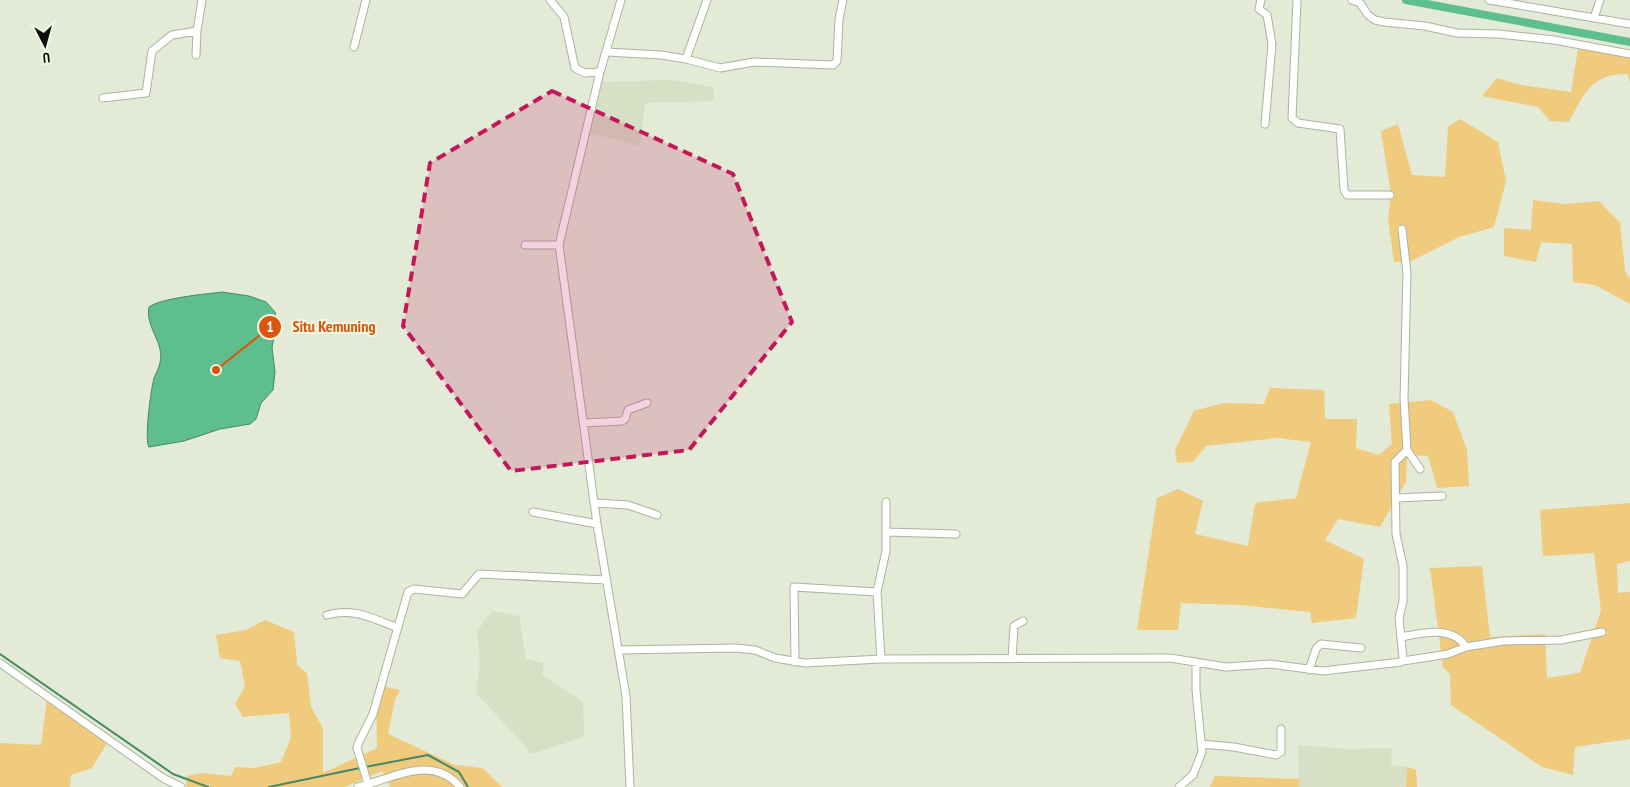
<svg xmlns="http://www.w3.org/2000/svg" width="1630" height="787" viewBox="0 0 1630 787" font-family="'PT Sans Narrow',sans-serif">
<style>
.built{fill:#d7e0c5}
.green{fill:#f0ca7d}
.water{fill:#5ebe8e;stroke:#458966}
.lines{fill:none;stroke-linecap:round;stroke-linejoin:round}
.stream{stroke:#458966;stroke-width:2}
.canal{stroke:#5ebe8e;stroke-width:8}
.street-casing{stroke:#adb3a0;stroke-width:9}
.street{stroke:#fff;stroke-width:7}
.marked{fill:#c2185b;fill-opacity:0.2;stroke:#c2185b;stroke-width:4;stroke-dasharray:10 6;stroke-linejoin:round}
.leader{fill:none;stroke:#dd550c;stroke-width:2}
.callout-dot{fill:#dd550c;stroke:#f1f7e3;stroke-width:2}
.mark-label{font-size:15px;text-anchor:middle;font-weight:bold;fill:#fff}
.callout-label{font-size:16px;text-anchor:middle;font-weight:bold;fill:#dd550c;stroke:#f1f7e3;stroke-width:4;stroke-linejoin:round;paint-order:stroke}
</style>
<rect width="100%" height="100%" fill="#e3ead6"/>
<path class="built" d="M672,80L714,87V101L645,103L640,146L583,131L595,82Z
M492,611L519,616L526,659L544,663L542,675L583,702L584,737L532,754L476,693L480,665L477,631Z
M1298,745L1347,749L1392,748L1391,765L1407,767L1406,787H1299Z"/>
<path class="green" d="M1579,42L1630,54V83L1628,74C1591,73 1584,94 1569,122L1550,121L1538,107L1482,96L1497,78L1521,85L1571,92Z
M1460,119L1498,142L1506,181L1494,227L1459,237L1409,262H1394L1388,218L1391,194L1381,131L1398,124L1412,175L1445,177L1448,127Z
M1533,200L1565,204L1599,201L1620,223L1625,271L1630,279V304L1595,285L1573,282L1572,244L1541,242L1536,262L1504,256V228L1531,230Z
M1270,388L1324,390L1325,419H1357L1356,448L1379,455L1392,444L1389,404L1431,400L1453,412L1467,450L1469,486L1437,488L1428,456L1407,455L1406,482L1380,527L1338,519L1325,540L1364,559L1356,618L1312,623L1310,612L1239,605L1181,603L1178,630H1137L1157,498L1178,489L1203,501L1195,534L1248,546L1255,503L1296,498L1311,442L1277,438L1206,446L1193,462L1177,463L1175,450L1194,411L1223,403L1264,404Z
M1630,503V561L1617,564L1618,593L1630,592V739L1575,747L1573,775L1542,767L1451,705L1450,674L1443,667L1430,568L1482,566L1490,637L1545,634L1547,678L1580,673L1601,611L1594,553L1543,556L1540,510Z
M265,620L294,632L297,665L307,673L311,706L323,729V773L377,748L376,685L400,690L395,700L388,734L455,765L483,768L502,787H390L382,771L345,787H186L187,776L202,773L231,776L235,767L255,768L281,762L291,737L289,713L243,717L235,704L245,686L240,661L220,658L216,635L246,630Z
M47,699L107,743L92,768L71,775L70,787H0V743L41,745Z
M1407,767L1416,770L1417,787H1406Z
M1215,776L1300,779L1299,787H1210Z"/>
<path class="water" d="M222,292L249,296L266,302L275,312L277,325L272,347L275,372L273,390L261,403L256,419L250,424L220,429L184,441L149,447C144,440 151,389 154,378C156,373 159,368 160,363C165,342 145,328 149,307C161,298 206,294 222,292Z"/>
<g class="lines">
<path class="stream" d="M0,654L173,774L208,787
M365,767L428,755L459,772L468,787
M269,787L360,768"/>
<path class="canal" d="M1406,0L1630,42"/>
<g class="street-casing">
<path id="street" d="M550,0L564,17L575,68L585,73L600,72
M621,0L600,72L559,245L597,524L626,696L630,787
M1261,0L1259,9L1267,15L1272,44L1265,124
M1297,0L1292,118L1298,123L1340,129L1344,190L1347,195H1390
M1352,0L1360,3L1368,15L1375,20L1384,22L1425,26L1457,33L1499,34L1554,40L1630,54
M1489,0L1630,24
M1594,18L1600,0
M354,47L366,0
M607,52L661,55L686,59L720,68L754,62L833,65L837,61L839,19L843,0
M196,55L197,31
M686,59L707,0
M103,98L146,93L152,51L172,35L197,31L202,0
M525,245H559
M584,423L622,421L625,419L628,410L647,403
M1407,450L1420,469
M1396,498L1442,496
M595,503L628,505L657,515
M533,512L597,524
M886,532L956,534
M327,615C353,607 374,619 398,628
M1401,637C1422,633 1452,625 1466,647
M619,650L735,648L755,650L775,658L805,663L881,659L1170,658L1226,667L1270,664L1323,671L1401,662L1403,659L1399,618L1403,601V566L1396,534L1395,462L1407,450L1404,399L1407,273L1402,229
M881,659L877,592L886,551V502
M1012,659L1014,626L1023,621
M1403,661L1448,654L1466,647L1503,641L1561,640L1602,632
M795,662L794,587L877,592
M0,663L163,778L181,787
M1309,670L1316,649L1321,644L1361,648
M1201,744L1234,747L1276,755L1281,752V729
M358,787C392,779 432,753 460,787
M369,787L357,748L358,744L373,714L408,592L414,589L462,594L479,574L606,580
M1179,787L1193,775L1202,752L1196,690V664"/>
</g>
<use href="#street" class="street"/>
</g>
<path class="marked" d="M552,91L733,174L792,322L689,450L511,471L403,326L430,163Z"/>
<path class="leader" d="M216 370L270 327"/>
<g class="callout-dot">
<circle cx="216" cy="370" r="5"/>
<circle cx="270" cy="327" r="12"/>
</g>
<g class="mark-label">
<text x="270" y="332">1</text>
</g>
<g class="callout-label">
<text x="334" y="332">Situ Kemuning</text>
</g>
<g transform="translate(45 45) rotate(174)" stroke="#f1f7e3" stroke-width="4" paint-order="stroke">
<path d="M0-4L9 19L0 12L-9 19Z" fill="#0c0e08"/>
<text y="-8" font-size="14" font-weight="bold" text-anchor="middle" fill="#0c0e08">U</text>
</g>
</svg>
